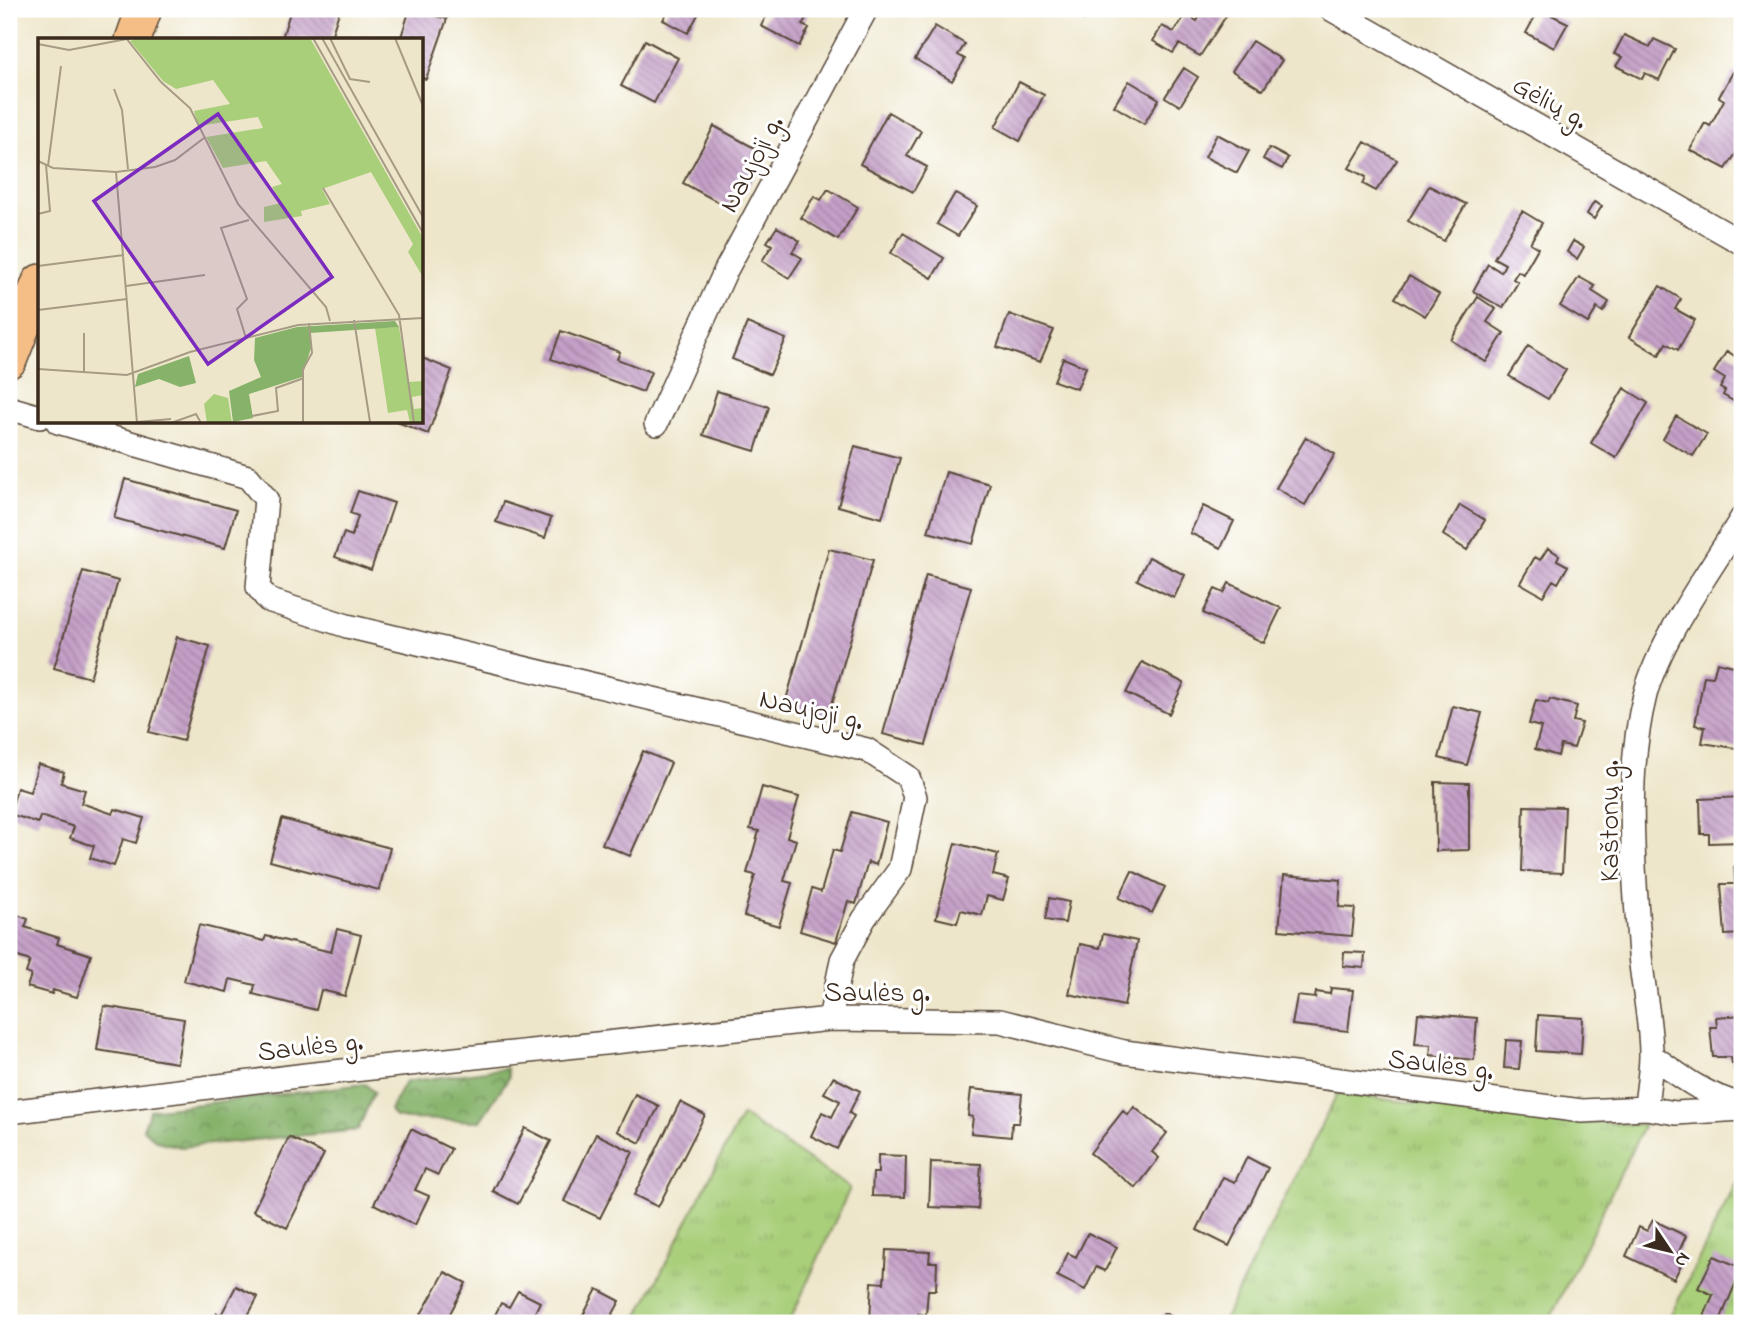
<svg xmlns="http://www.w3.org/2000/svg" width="1751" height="1332" viewBox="0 0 1751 1332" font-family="'Indie Flower',sans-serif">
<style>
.grass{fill:url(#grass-tufts);stroke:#727c4c;stroke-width:2}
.forest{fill:url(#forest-crowns);stroke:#606e44;stroke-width:2}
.building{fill:url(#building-back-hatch)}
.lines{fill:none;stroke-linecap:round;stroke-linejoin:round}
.minor-casing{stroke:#564638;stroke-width:26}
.primary-casing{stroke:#564638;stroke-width:38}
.minor{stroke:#fff;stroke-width:23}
.primary{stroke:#f6be87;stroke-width:35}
.labels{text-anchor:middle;stroke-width:6;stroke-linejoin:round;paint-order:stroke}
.street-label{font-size:28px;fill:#3b2a1e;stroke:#fff}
.inset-road{fill:none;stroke:#a69b85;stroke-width:2}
.view{fill:#7b2cbf;fill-opacity:0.15;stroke:#7b2cbf;stroke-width:3.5}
.inset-edge{fill:none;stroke:#3b2a1e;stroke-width:3.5}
</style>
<defs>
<pattern id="grass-tufts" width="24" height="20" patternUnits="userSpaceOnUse" patternTransform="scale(1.75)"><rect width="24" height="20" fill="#a9cf7a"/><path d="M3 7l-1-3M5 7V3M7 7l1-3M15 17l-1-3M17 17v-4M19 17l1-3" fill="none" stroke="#92b269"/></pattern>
<pattern id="forest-crowns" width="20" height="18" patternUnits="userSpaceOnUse" patternTransform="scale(1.75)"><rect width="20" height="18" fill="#86b26a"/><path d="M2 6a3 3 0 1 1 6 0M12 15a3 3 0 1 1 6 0" fill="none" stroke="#6f9157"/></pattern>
<pattern id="building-back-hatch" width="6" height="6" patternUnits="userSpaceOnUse" patternTransform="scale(1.75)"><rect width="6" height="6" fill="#c5a0c8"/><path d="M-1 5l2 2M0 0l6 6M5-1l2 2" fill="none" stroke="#a183a2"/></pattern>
</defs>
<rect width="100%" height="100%" fill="#fff"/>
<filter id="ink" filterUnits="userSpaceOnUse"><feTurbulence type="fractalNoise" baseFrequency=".0143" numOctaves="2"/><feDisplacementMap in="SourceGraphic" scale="14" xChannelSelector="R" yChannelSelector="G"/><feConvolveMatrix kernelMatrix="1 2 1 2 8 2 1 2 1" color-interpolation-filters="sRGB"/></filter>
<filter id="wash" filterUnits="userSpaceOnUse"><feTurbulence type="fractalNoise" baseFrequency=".00686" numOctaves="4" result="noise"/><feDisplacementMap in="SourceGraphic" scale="28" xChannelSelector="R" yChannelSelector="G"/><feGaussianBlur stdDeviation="1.57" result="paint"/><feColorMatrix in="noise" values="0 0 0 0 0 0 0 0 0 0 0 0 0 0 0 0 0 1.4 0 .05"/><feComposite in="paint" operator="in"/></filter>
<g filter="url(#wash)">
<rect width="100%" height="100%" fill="#eee6ca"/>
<path class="grass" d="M1337,1094L1586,1122L1644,1125L1548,1323H1222Z
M742,1115L850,1188L789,1323H635Z
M1742,1171V1323H1667Z"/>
<path class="forest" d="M507,1068L509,1077L480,1121L407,1119L395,1117L390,1110L405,1082Z
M365,1084L374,1092L358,1130L181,1147L157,1141L143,1129L150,1110Z"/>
<g id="blocks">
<path class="building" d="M291,9H340L330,40L282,38Z
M410,9L447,19L426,79L422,78V40H400Z
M669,9H701L688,33L663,20Z
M770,9H811L802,25L809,28L799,46L761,26Z
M1064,9H1090L1084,20Z
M1204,9H1214L1226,16L1200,56L1179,44L1173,53L1153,41L1162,26L1174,32L1186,14L1197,21Z
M1539,9L1568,23L1554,48L1526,33Z
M935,26L965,44L958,55L965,59L952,81L915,59Z
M1624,35L1650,47L1654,39L1675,49L1659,80L1645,73L1642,79L1616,66L1622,57L1614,54Z
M645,40L678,58L654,103L621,86Z
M1252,41L1282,60L1263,90L1232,71Z
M1184,68L1198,77L1180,106L1165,97Z
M1733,72L1742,77V144L1726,169L1690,150L1705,123L1710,126L1724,100L1719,97Z
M1129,81L1159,99L1144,124L1114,106Z
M1019,82L1044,95L1020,141L995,127Z
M888,112L921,131L907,156L927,167L913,192L860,164Z
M714,126L758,150L747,170L755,174L744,194L737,190L727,207L683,183Z
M1217,134L1249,151L1237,173L1205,157Z
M1365,142L1397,160L1376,191L1363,184L1366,177L1349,168Z
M1269,148L1288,158L1282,169L1263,159Z
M1429,186L1466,204L1444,241L1408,221Z
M828,189L858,207L838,240L801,218L814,196L821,200Z
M955,193L977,206L958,236L937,224Z
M1594,202L1602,206L1594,219L1587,214Z
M1522,211L1542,223L1530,243L1538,248L1523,274L1518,271L1513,279L1518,282L1503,308L1473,291L1488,264L1501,272L1505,264L1494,258Z
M777,227L800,241L792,252L802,258L789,278L762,261L772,245L767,242Z
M903,233L944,258L932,278L891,253Z
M1573,241L1584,247L1577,259L1567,252Z
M1409,276L1439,294L1425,316L1395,298Z
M1579,277L1595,286L1592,291L1609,302L1603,312L1597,308L1588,323L1560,306Z
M1660,286L1681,299L1675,309L1695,320L1678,350L1666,343L1659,355L1629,337Z
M1478,297L1496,309L1487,322L1504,333L1486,362L1451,340Z
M1009,314L1054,330L1040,362L997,347Z
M747,323L786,339L770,375L732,359Z
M561,331L620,352L617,359L651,372L643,392L551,359Z
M1528,346L1566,370L1548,399L1509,376Z
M1727,351L1738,358L1742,356V406L1723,395L1725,391L1720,388L1725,379L1714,372Z
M422,358L452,370L428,434L397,422H422Z
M1063,358L1086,367L1077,389L1054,381Z
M1624,388L1648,403L1616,458L1591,443Z
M717,391L769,407L755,451L703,435Z
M1676,416L1707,434L1693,456L1663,439Z
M1306,437L1335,454L1305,505L1276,488Z
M855,446L900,458L882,518L838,506Z
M946,472L990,484L973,544L928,532Z
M125,479L236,510L225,548L114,518Z
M358,491L394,503L371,570L335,557L344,533L352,536L358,516L350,513Z
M503,502L551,518L545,538L496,522Z
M1460,505L1485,520L1467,550L1443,535Z
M1203,506L1234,521L1221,548L1190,533Z
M1548,548L1559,555L1557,560L1568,566L1558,583L1553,580L1543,596L1520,583L1535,557L1540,560Z
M829,549L873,560L828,718L784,707Z
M1149,557L1185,575L1174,598L1137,580Z
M83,571L118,581L90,678L54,668Z
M926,575L971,587L926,745L883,734Z
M1229,583L1281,608L1264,643L1203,613L1215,589L1224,593Z
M177,637L210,646L183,741L149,732Z
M1142,662L1184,683L1169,714L1126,693Z
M1717,662L1742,668V749L1702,743L1705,727L1695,725L1704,676L1713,677Z
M1550,699L1577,706L1573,721L1582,723L1574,748L1561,745L1558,756L1535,749L1541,727L1529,724L1536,700L1548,703Z
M1453,706L1482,713L1467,765L1439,758Z
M643,751L671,763L630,856L602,844Z
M38,764L64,772L61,783L85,790L81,803L113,814L115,809L144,818L136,843L123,839L114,866L90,858L94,846L70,838L74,827L40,816L38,823L10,814L17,788L30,792Z
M1435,782L1469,783V850L1436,851Z
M762,787L799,797L787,837L796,840L784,881L792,883L779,926L744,916L755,875L747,873L759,831L750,829Z
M1742,797V842L1709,843V834H1701L1700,799Z
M1524,806L1565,807L1562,873L1522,871Z
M852,812L887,822L876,865L868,862L856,904L848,901L836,942L800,931L812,889L821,892L833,850L840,852Z
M282,819L390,848L379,890L270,861Z
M955,843L998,854L993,875L1009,879L1003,900L987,896L982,915L961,910L957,923L936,918Z
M1742,866V934L1725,935L1721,884H1735L1734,867Z
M1132,871L1165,887L1152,913L1119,898Z
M1284,875L1341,880L1339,907L1355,908L1352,936L1279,930Z
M1049,898L1069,902L1065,923L1045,920Z
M9,912L28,919L25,927L59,938L57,944L91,955L77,997L53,990L52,994L27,987L31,975L26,973L30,961L9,954Z
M199,925L264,941L266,936L331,952L337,929L361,935L345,996L321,990L316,1010L253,994L255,985L230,979L227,992L184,981Z
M1103,934L1137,941L1124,1006L1069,994L1080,944L1100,948Z
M1344,952L1365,953L1364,968L1343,966Z
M1331,988L1353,990L1348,1031L1292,1025L1297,996L1315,998L1316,992L1330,994Z
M104,1006L184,1019L177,1063L97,1050Z
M1418,1013L1477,1018L1474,1060L1430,1055L1431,1045L1415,1044Z
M1538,1015L1583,1018L1581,1054L1536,1051Z
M1742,1015V1063L1732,1064L1731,1057H1713L1710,1027H1717L1716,1017Z
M1506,1040L1522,1041L1519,1069L1504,1068Z
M833,1077L860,1091L849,1113L854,1116L837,1149L811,1136L822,1112L832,1117L840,1101L824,1093Z
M971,1089L1022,1094L1019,1123H1012L1011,1137L971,1133L973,1117L968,1116Z
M635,1094L659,1106L640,1143L617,1131Z
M680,1102L705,1115L658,1207L634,1195Z
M1134,1107L1167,1133L1152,1152L1159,1158L1136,1188L1090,1153L1123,1111L1128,1115Z
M525,1128L551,1141L518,1204L493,1191Z
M411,1129L451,1149L438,1175L425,1169L415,1190L429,1196L415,1225L374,1204Z
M596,1134L633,1152L600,1218L564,1201Z
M289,1137L324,1154L287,1228L253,1211Z
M878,1155L906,1156L905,1197L872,1196L873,1173H878Z
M1247,1157L1268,1168L1229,1246L1197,1230L1223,1177L1235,1182Z
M931,1162L981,1164L978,1209L929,1207Z
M1653,1220L1686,1236L1676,1258L1683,1261L1674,1279L1626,1256L1639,1227L1647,1231Z
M1088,1233L1117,1247L1105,1271L1096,1267L1085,1290L1057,1276L1068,1253L1076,1257Z
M886,1250L930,1252L929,1262H937L936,1290H928L926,1315L918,1314V1323H870L872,1282L884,1283Z
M1714,1256L1742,1268L1719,1323L1704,1316L1713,1295L1698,1288Z
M445,1272L466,1283L445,1323H416Z
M236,1286L258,1297L244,1323H212L217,1313L221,1315Z
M597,1289L620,1301L608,1323H579Z
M518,1291L540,1302L530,1323H491L501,1303L509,1307Z
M1164,1313L1186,1323H1159Z"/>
</g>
</g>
<g filter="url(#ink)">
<use href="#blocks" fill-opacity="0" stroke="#564638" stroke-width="2"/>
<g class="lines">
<g class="minor-casing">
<path id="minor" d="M1331,9L1742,243
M9,408L40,417
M58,422L248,477L266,499L258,587L268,600L347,626L867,750L908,777L915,797L900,869L864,919L842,960L830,1019
M656,424L725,272L866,9
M1651,1055C1680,1076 1704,1095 1739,1104
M1646,1108C1647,1091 1651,1073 1651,1055C1651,1022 1643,988 1640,955C1634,870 1624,778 1645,695C1661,636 1711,570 1742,518
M9,1112L306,1075L830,1019L1000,1021L1124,1052L1582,1111L1646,1108L1676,1113L1742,1109"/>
</g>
<g class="primary-casing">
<path id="primary" d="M133,40L144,9
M9,360L40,282"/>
</g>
<use href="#minor" class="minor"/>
<use href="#primary" class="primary"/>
</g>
</g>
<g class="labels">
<g class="street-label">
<text transform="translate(1551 101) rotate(29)" y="10">Gėlių g.</text>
<text transform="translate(750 163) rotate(-62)" y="10">Naujoji g.</text>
<text transform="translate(812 708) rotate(13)" y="10">Naujoji g.</text>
<text transform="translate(1608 821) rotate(-90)" y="10">Kaštonų g.</text>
<text x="877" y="1001">Saulės g.</text>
<text transform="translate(310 1045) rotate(-6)" y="10">Saulės g.</text>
<text transform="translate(1441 1063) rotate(7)" y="10">Saulės g.</text>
</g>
</g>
<g transform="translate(38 38)">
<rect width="385" height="385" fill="#eee6ca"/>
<path d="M100,0H272L385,200V239L370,214L375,206L333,134L284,151L292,166L263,173L264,178L226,184V169L243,165L234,149L244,146L228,123L185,130L168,99L225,90L220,79L160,88L156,73L192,66L175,42L138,51L125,43L92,3ZM361,289L370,344L385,343V357L374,359L376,371L385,370V385H372L369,372L350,375L337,290Z" fill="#a9cf7a"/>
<path d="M357,283L361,289L272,295L273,310L264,339L211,356L215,380L195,384L191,353L223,339L216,322L217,300L259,289ZM151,318L158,345L142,349L121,341L97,349L100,336Z" fill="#86b26a"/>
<path d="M176,356L190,360L194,385H169L166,366Z" fill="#a9cf7a"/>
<path class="inset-road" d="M88,0L123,44L152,70L200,166L288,269L292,283M275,0L385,195M284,0L385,179M292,0L312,41L332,44M357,0L385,68M0,6L31,12L94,0M76,51L84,72L90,131M0,123L15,130L78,134L117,129L137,122L166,100M10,128L23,28M78,134L99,385M285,150L361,277L376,385M0,176L12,173L8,127M0,228L86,217M88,248L167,237M0,272L89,261M316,282L332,384M208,300L199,271L209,261L183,190L211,182M0,331L89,337L152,314L260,287L385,280M46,335V295M214,378L240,373L238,350L266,340M99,384L133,381M133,385L158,376L163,385M265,385V331L274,315L271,285"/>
<path class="view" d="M180,76L294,239L170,326L56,163Z"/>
<rect width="385" height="385" class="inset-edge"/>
</g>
<rect width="1751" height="1332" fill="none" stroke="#fff" stroke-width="35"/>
<g transform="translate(1670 1251) rotate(125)" stroke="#ffffff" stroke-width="5" paint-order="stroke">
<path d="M0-5L12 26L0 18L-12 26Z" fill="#3b2a1e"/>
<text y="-10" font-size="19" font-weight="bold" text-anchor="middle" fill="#3b2a1e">N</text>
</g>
</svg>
